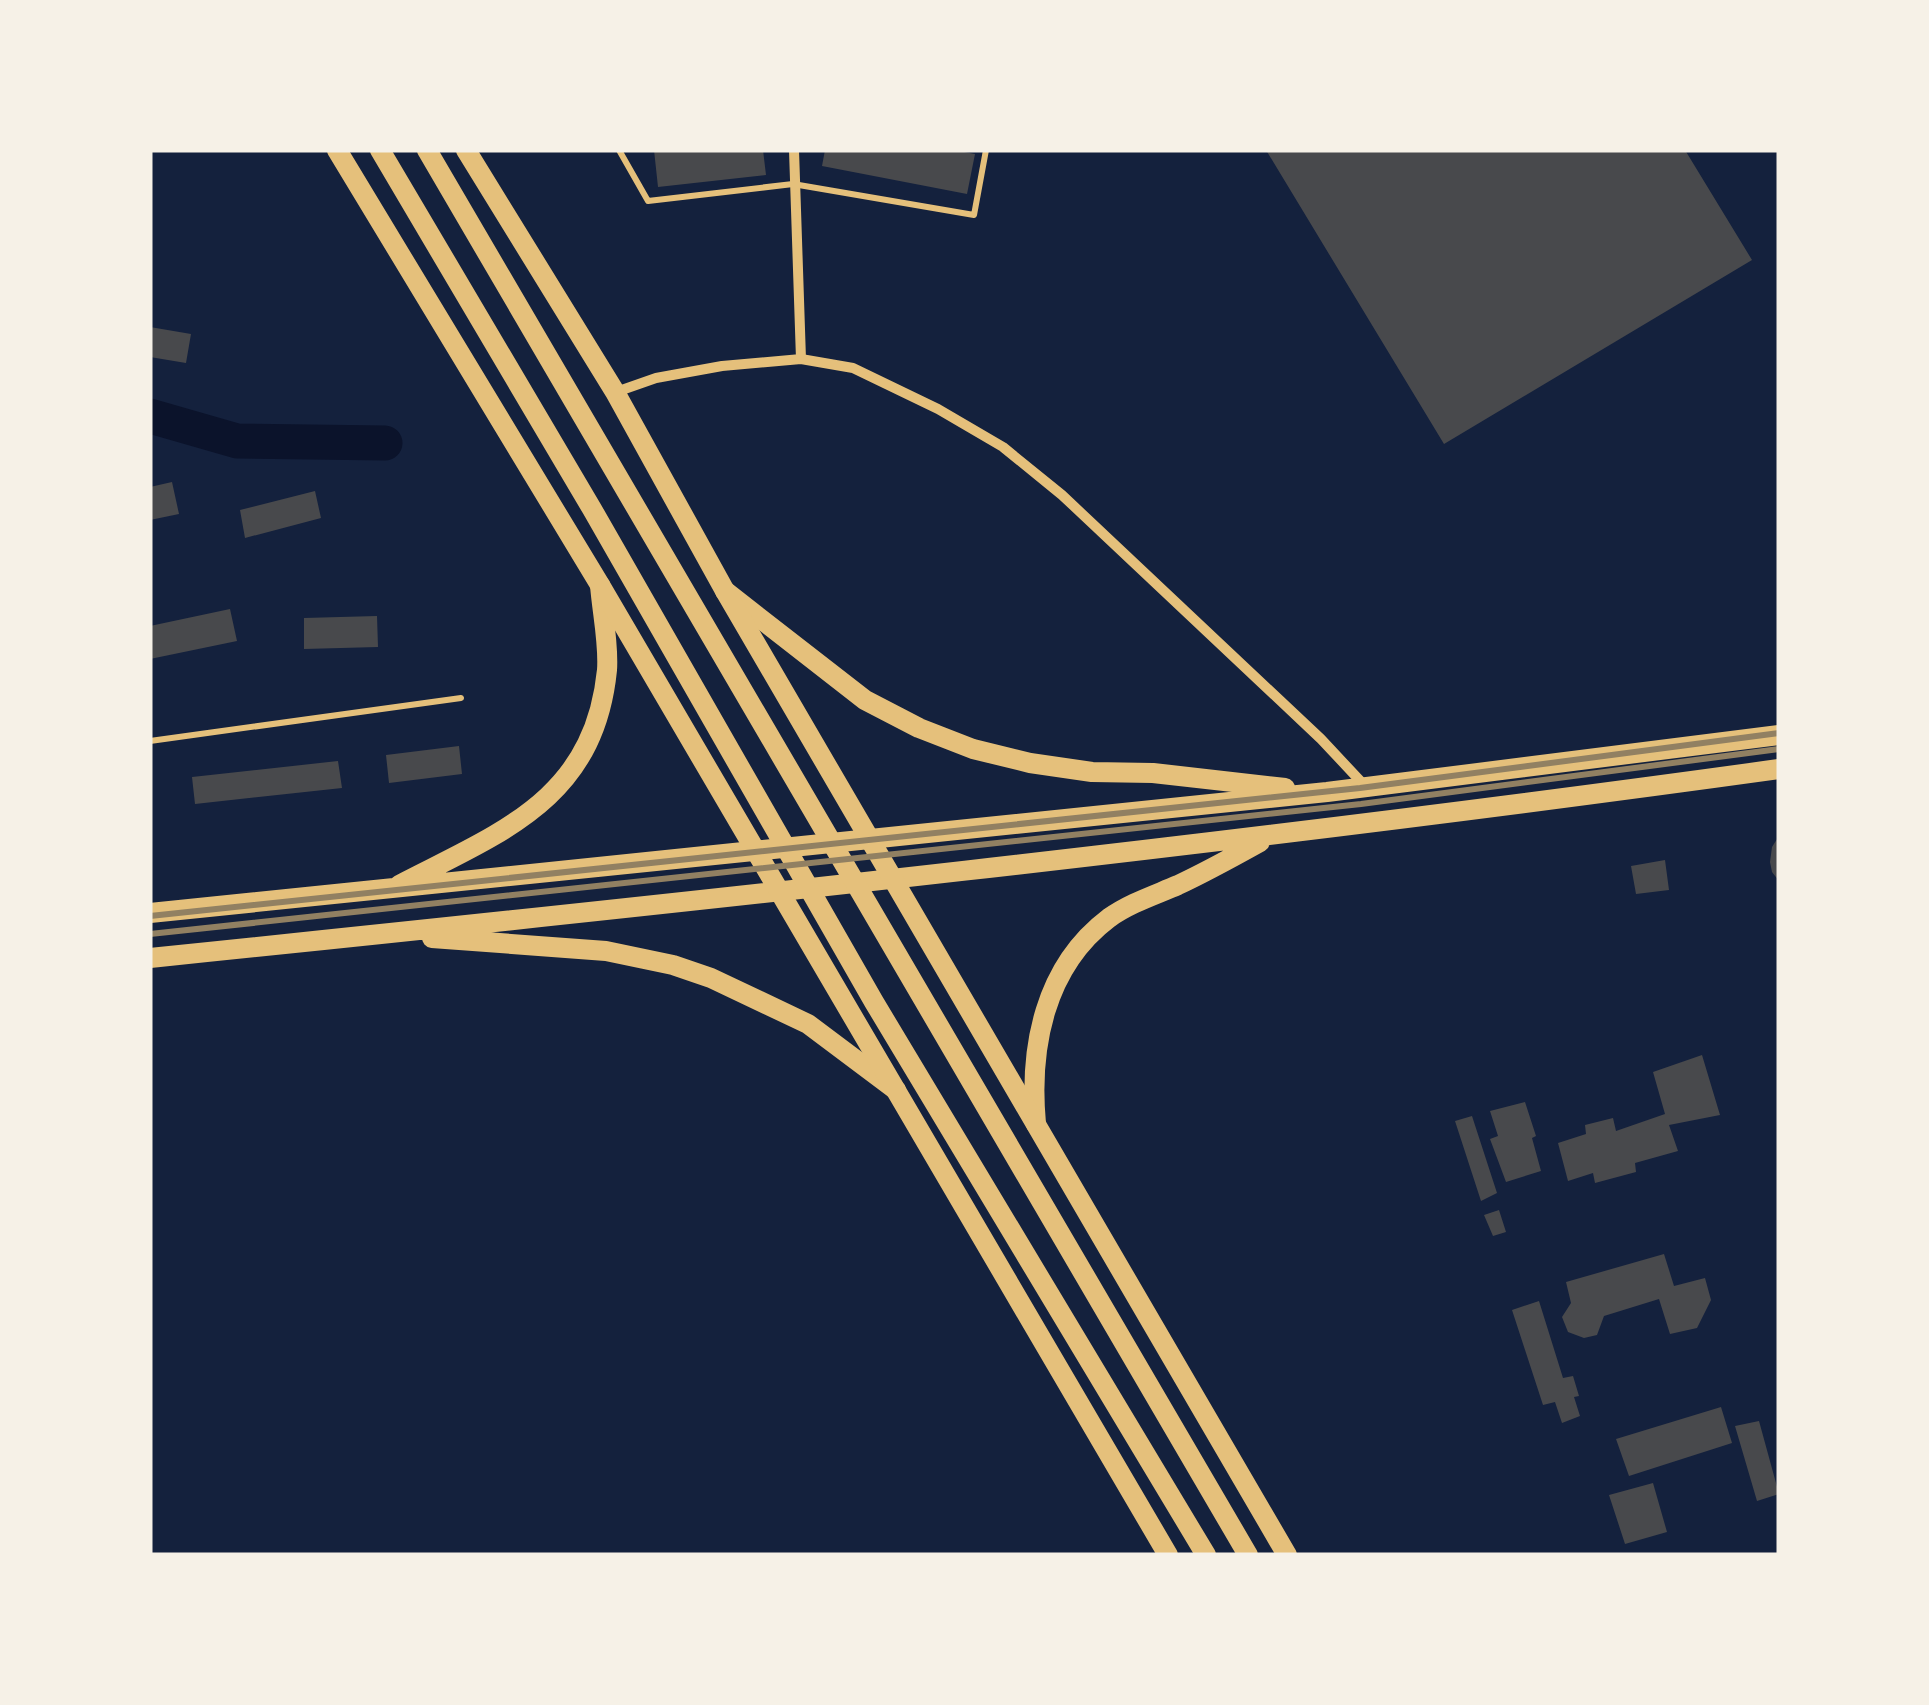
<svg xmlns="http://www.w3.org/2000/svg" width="1929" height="1705" viewBox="0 0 1929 1705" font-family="'Nunito Sans',sans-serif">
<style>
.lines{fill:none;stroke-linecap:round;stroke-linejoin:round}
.river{stroke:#0b132b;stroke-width:35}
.building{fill:#48494c}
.service{stroke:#e5c07b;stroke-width:6}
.minor{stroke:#e5c07b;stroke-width:10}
.primary{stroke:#e5c07b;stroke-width:20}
.trunk{stroke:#e5c07b;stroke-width:20}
.rail{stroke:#918062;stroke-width:6}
</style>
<rect width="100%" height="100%" fill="#14213d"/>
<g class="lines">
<path class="river" d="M150,416L237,441L385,443"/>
</g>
<path class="building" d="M654,150H763L766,175L658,187Z
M825,150H954L975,154L967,194L822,166Z
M1266,150H1685L1752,260L1444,444Z
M150,327L191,334L186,363L150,357Z
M172,482L179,514L150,520V487Z
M315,491L321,518L245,538L240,510Z
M230,609L237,641L150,659V626Z
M377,616L378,647L304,649V618Z
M459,746L462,774L389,783L386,755Z
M338,761L342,788L195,804L192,777Z
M1779,836V881L1772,872L1770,862L1772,847Z
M1665,860L1669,890L1636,894L1631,866Z
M1702,1055L1720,1115L1669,1125L1678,1151L1635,1163L1636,1172L1595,1183L1593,1173L1568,1181L1558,1143L1586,1134L1585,1125L1613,1118L1616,1131L1665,1114L1653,1072Z
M1525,1102L1536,1136L1532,1138L1541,1171L1506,1182L1490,1139L1498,1136L1490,1111Z
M1472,1116L1497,1193L1481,1201L1455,1121Z
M1499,1210L1506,1232L1493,1236L1484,1215Z
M1664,1254L1674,1286L1705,1278L1711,1300L1697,1328L1670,1334L1659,1299L1604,1316L1597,1335L1584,1338L1568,1332L1562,1317L1571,1303L1566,1282Z
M1539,1301L1563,1378L1573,1376L1579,1396L1574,1397L1580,1416L1562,1423L1555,1402L1543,1405L1512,1310Z
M1721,1407L1732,1443L1629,1476L1616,1439Z
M1759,1421L1779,1494L1757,1501L1735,1426Z
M1653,1483L1667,1532L1625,1544L1609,1495Z"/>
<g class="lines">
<path class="service" d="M619,150L648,201L793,184L974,215L986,150
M150,741L461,698"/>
<path class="minor" d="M794,150L801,359
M616,392L656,378L722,366L801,359L853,368L938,409L1003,447L1062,495L1321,739L1365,786"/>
<path class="primary" d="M725,591L865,700L919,728L973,749L1030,763L1092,772L1153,773L1285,788
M399,885C501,832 594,800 607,670C609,643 602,612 600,585
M150,913L1327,792L1779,735
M432,938L606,951L673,965L711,978L808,1024L896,1090
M150,958C694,902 1237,844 1779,769
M1036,1124C1029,1048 1044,967 1109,918C1130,903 1155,895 1178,885C1206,872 1233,857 1260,842"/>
<path class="trunk" d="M337,150L600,585L1168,1555
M380,150L592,509L874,1002L1206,1555
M427,150L1248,1555
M466,150L615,392L725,591L1287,1555"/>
<path class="rail" d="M150,916L1360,788L1779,733
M150,934L1361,804L1779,749"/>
</g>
<rect width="1929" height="1705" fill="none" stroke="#f6f1e7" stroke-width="305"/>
</svg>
